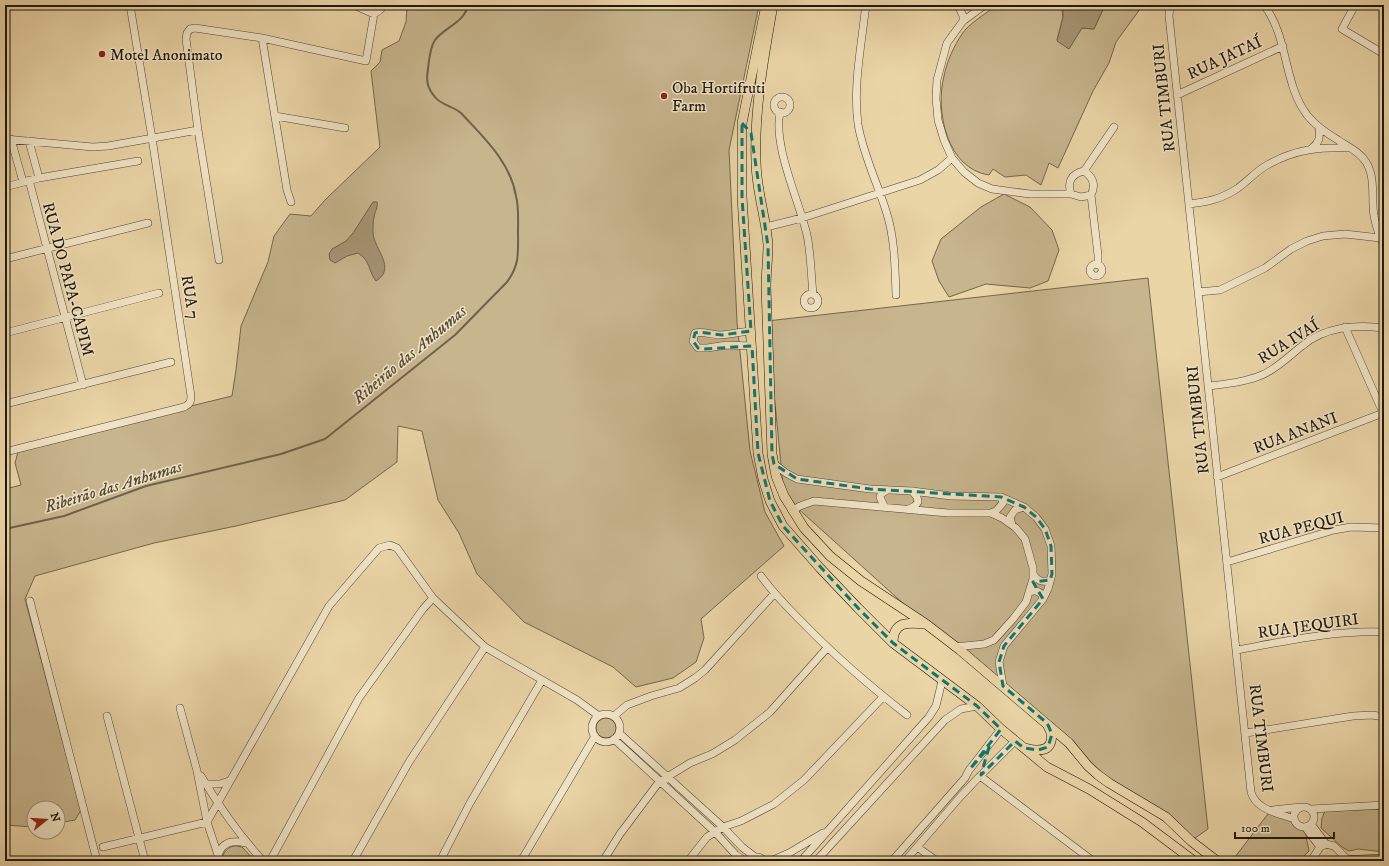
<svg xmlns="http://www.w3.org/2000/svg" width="1389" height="866" viewBox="0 0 1389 866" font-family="'IM FELL DW Pica',serif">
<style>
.green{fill:#c7b58d;stroke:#73664d}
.water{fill:#a59473;stroke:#6f624a}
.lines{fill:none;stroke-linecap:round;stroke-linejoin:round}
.stream{stroke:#6f624a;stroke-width:2}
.minor-casing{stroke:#524634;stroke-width:8}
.major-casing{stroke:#1f170d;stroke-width:10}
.minor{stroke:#f1e4c6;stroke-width:7}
.major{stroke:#ead5a7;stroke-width:9}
.marked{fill:none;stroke:#0f766e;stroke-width:3;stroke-dasharray:8 5;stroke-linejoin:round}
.poi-dot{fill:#8f2418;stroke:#f1e4c6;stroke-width:1.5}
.labels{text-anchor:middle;stroke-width:3;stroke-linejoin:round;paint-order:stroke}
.poi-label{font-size:16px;fill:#1f170d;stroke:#f1e4c6;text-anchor:start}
.street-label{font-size:16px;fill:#1f170d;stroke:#f1e4c6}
.water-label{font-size:17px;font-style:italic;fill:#554936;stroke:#f1e4c6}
</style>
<rect width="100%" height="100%" fill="#ead5a7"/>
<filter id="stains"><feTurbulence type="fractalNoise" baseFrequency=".005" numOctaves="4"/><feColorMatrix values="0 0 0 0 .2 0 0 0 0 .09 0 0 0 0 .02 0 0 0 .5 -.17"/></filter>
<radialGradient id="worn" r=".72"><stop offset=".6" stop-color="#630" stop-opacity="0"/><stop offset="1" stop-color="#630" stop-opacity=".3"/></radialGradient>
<path class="green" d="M407,5H759L729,150L737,322L750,451L765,512L784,546L701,619L704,638L696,662L673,678L636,687L613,667L524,622L477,574L459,533L438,500L422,431L398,426L397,462L345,500L236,526L154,543L35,576L25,599L81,810L75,820L58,823V808H34V827L5,825V489L21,485L15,463L19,448L232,396L236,370L241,326L268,262L274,236L290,214L311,216L325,200L380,147L371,71L380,62L382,50L399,41L406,22Z
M997,5H1061L1063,17L1057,40L1082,28L1094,29L1105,5H1143L1116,42L1109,63L1093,91L1058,168L1049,163L1041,185L1026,175L1005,177L993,169L989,175C947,169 935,111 944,76C947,61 954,46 962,34C967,25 988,12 997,5Z
M1004,194L1030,207L1052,230L1059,250L1048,281L1030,288L986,284L949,297L939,281L932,261L941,239L981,207Z
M1148,278L1208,829L1191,841L1088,766L926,624L784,496L767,321Z
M596 728a10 10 0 1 1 20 0a10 10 0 1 1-20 0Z
M1384,809V852L1358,849L1349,851L1342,847L1321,828L1322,818L1325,811Z
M1271,810L1291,820L1306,833C1306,841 1308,843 1309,851L1303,857L1294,859L1292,861H1239L1235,857Z
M237,846L242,847L255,861H224L223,855C226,849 230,846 237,846Z"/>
<path class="water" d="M1063,5H1105L1094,29L1082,28L1069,49L1057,41L1063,17Z
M373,202H377C378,208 375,211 374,217C373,222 373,228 373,233C374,249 397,268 376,281C368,271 371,261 358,253L347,256L335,263L330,260L329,254L332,249L346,241L353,233Z"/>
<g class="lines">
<path class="stream" d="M5,529L64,516L146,486L281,454L325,439L455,335L507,282C520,264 518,253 518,232C518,220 519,207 516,196C510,161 483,137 461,113C453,106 441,105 435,97C427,88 426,80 428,69C429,60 430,47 435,40C445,27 465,22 468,5"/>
<g class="minor-casing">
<path id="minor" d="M354,5L374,14L380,10L384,5
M867,5L865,12C861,48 853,87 858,124C863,155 878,184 887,214C895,240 895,269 896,295
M958,5L963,16V21
M985,5L963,21L947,43L937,80L936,98L938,120L944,140L952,158L964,172L978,183L992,189L1030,194H1071L1081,197L1091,195
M1170,5L1169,16L1251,792C1256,810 1278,813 1294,819
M1264,5C1289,38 1283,83 1307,115C1315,125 1326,133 1338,140C1347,146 1360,152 1366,162C1376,178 1371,199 1374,216C1376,226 1379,236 1384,245
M1355,5L1342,29L1384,54
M262,38L287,190L291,202
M1177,95L1283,46
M774 105a8 8 0 1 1 16 0a8 8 0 1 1-16 0Z
M780,112C773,147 799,200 807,235C811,254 811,275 813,294
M275,116L345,128
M5,139L93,147L108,146L198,130
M11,139L23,182
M29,141L39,178
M1312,148C1320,142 1320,137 1319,127
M1084,171L1114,127
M29,180L83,385
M5,187L39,178L138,161
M1071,194C1067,182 1071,174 1084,171C1093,177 1096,185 1091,195L1098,255V265
M1189,204C1207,202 1222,199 1238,188C1249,180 1257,170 1269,164C1296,149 1320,147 1350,148
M766,227L802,218L920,180L938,170L952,158
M5,259L148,223
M219,260L198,130L186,39L187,33L190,29L195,28L262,38L366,61L374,14
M1090 270a6 6 0 1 1 12 0a6 6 0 1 1-12 0Z
M1198,292L1220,290L1265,268L1291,249L1307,241L1323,236L1345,234L1380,238
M804 301a7 7 0 1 1 14 0a7 7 0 1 1-14 0Z
M1345,327L1384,415
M751,331C741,332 731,334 721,335C712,335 703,331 695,333L693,341L698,348H707L727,345L752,346
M5,333L159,293
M1208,386C1227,384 1245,382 1262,375C1278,368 1289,356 1302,346C1324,327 1356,324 1384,328
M5,404L171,362
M5,452L184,407C190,404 191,402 191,396L152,138L130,5
M774,464L786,473L797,479L870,489L912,491L951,496L1001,497L1024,507L1036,517L1045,529L1051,546L1052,574L1048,589L1043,599L1004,646L999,662L1003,686
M1217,477L1383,413
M884,506L880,497L881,494L887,490
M909,509L915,506L918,502L917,497L912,491
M792,511L800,506L814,501L948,513H991L1002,518L1016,528L1025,539L1033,568V579L1026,602L1013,619L994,640L984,644L955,647
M991,513L996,511L1003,503L1001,497
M1012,525L1010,517L1015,510L1024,507
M1227,562L1334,530L1351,527L1384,528
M1033,574C1038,581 1042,583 1050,580
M761,576C774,594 789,609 804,624C836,657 871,687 907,715
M1029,592C1036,590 1042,591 1043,599
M30,601L97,861
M1237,650C1286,641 1334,630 1384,632
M180,708L197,771L207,822L220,861
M592 728a14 14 0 1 1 28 0a14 14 0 1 1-28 0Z
M107,716L145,861
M614,716L627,705L651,696L679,688L695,678L705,670L774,594
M619,733L723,827L742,847L755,857
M1246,733L1353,716L1372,715L1384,717
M614,739L715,832L736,855L745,861
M970,769L1001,729
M981,775L1015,741
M201,776C219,806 239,835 263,861
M980,776L1093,861
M205,784H220L229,781
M1294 817a10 10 0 1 1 20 0a10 10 0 1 1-20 0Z
M1311,809L1384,805
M1273,810L1300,807
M1311,824L1326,844
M1305,827L1320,847
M103,847L207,822L329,606L379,548L390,545L397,548L433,598L485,647L577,700L599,716
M917,847L937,861
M218,855C223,841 233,840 246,843
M751,860C755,856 761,856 764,861
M270,861L359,698L423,609L433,598
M353,861L409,762L485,647
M440,861L470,803L542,680
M521,861L595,736
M603,861L620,834L659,782L690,763L712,754L735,740L770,712L827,648
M688,861L707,837L723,827L741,821L774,804L804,780L883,697
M771,861L789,853L823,833
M801,861L929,717L936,706L942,681
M816,861L945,720L961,709L977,706
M892,861L965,778L969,770
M905,861L960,797L978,778
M1311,861L1320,847L1326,844L1334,846L1348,860"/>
</g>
<g class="major-casing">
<path id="major" d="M766,5L742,123V197L758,453L763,479L770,501L783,526L820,568L858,608L893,643L977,706L1001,729L1047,767L1089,789L1142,822L1194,861
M773,5C764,55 754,111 756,161C756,190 766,217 768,245C768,259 766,273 766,287C768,343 770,398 772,454L776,476L784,496L804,528L830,556L861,581L926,624L960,650L1069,743L1088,766L1098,775L1109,783L1166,817L1191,841L1217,861
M893,643C893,621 908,622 925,624
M1025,748C1029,749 1034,750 1038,750C1053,750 1054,736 1048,726
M1334,861L1384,859"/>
</g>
<use href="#minor" class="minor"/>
<use href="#major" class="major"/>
</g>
<path class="marked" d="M742,123L751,133L768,246L772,454L774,464L797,479L870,489L1001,497L1024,507L1036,517L1045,529L1051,546L1052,574L1050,580L1033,582L1043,599L1004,646L999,662L1003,686L1047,723L1052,734L1048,747L1038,750L1024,748L1015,741L981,775L989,747L970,769L1001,729L977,706L893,643L858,608L783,526L770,501L758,453L752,346L703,349L698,348L693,341L695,333L699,332L722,335L751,331L742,197Z"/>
<g class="poi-dot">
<circle cx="102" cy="54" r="4"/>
<circle cx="664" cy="96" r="4"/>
</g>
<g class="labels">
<g class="poi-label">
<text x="110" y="60">Motel Anonimato</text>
<text x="672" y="93">Oba Hortifruti<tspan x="672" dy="18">Farm</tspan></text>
</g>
<g class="street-label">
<text transform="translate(1224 57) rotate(-25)" y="6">RUA JATAÍ</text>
<text transform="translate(1163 98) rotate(-96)" y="6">RUA TIMBURI</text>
<text transform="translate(69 279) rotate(75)" y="6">RUA DO PAPA-CAPIM</text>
<text transform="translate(191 297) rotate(81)" y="6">RUA 7</text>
<text transform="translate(1288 341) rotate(-32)" y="6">RUA IVAÍ</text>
<text transform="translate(1197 420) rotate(-96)" y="6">RUA TIMBURI</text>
<text transform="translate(1295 432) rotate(-21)" y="6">RUA ANANI</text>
<text transform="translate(1301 527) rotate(-15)" y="6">RUA PEQUI</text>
<text transform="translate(1308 625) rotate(-8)" y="6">RUA JEQUIRI</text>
<text transform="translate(1262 738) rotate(83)" y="6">RUA TIMBURI</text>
</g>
<g class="water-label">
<text transform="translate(409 354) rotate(-40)" y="6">Ribeirão das Anhumas</text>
<text transform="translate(113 486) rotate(-17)" y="6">Ribeirão das Anhumas</text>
</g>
</g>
<rect width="1389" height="866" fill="none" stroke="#ead5a7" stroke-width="20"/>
<rect x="6" y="6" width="1377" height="854" fill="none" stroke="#1f170d" stroke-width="2"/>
<rect x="10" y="10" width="1369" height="846" fill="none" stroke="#1f170d"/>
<g transform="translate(46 820) rotate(73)"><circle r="19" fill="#f1e4c6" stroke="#9d927c"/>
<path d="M0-3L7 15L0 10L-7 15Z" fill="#8f2418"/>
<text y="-6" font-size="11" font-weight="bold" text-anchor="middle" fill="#1f170d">N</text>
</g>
<path d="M1235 832v6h99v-6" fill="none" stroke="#1f170d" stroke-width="2"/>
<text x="1241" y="832" font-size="12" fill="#1f170d" stroke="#f1e4c6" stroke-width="3" paint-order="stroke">100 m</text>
<rect width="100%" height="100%" filter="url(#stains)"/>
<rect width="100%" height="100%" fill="url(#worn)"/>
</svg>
